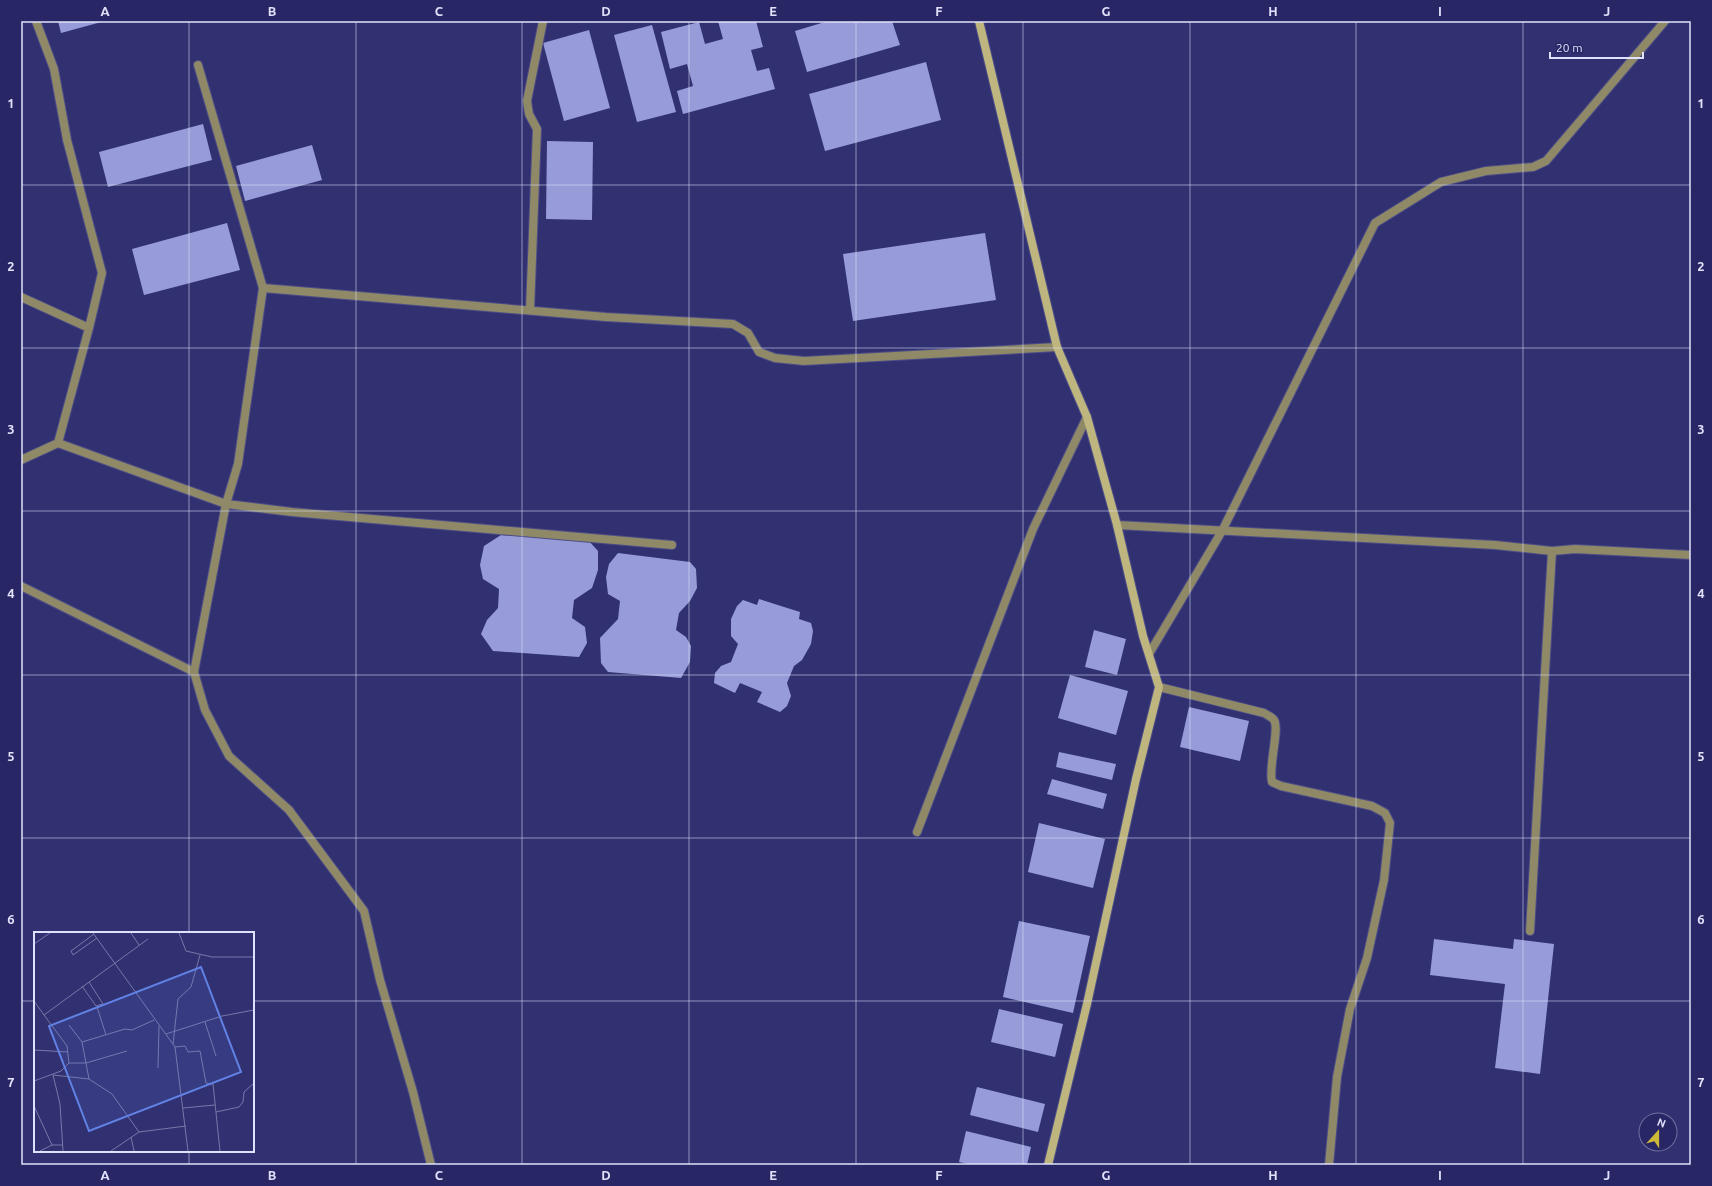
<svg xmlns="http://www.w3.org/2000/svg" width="1712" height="1186" viewBox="0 0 1712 1186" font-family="Ubuntu,sans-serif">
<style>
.building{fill:#979cd9}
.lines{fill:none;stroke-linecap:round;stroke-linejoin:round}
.street-casing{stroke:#4d4d87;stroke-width:10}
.secondary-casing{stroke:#4d4d87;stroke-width:10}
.street{stroke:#8f8967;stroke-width:8}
.secondary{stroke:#beb57f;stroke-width:8}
.grid{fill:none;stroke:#dfe2fa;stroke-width:1;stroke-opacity:0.55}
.inset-road{fill:none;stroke:#7778a8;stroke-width:1}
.view{fill:#6182e4;fill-opacity:0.15;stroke:#6182e4;stroke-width:2}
.inset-edge{fill:none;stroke:#dfe2fa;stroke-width:2}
.neatline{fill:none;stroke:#dfe2fa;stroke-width:1.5}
.grid-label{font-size:13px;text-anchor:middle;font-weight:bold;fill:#dfe2fa}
</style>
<rect width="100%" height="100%" fill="#313171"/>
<path class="building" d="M58,21H105L61,33Z
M718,21H756L763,47L751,50L757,71L769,68L775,89L683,114L677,91L693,86L687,64L670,69L661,32L699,22L705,44L723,39Z
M828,21H892L900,45L807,72L795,31Z
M652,25L676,112L637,122L614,35Z
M589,30L610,108L564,121L543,43Z
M926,62L941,120L825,151L809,94Z
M203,124L212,160L108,187L99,152Z
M547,141L593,142L592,220L546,219Z
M312,145L322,180L245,201L236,166Z
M227,223L240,270L144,295L132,249Z
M985,233L996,300L853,321L843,254Z
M501,535L588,540L598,551V570L592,588L574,600L572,618L585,627L587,643L579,657L493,651L481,634L487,620L498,608L499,589L483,579L480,565L484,546Z
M618,553L690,562L696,569L697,588L690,601L679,613L676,630L686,637L691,646L690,662L681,678L608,672L601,663L600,638L618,619L620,601L608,594L606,577L609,564Z
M759,599L800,612L799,619L811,623L813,631L811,644L802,660L794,666L787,683L791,696L787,706L780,712L757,702L762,692L740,683L735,693L714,683L715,673L721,666L731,662L738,644L731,636V619L737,606L743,600L757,605Z
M1094,630L1126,639L1117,675L1085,667Z
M1070,675L1128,691L1116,735L1058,718Z
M1189,707L1249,721L1240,761L1180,747Z
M1059,752L1116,764L1112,780L1056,767Z
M1052,779L1107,794L1103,809L1047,794Z
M1039,823L1105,839L1093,888L1028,872Z
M1019,921L1090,936L1073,1013L1003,997Z
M1434,939L1513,949L1514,939L1554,944L1540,1074L1495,1068L1505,984L1430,975Z
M999,1009L1063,1024L1055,1057L991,1042Z
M977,1087L1045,1104L1038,1132L970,1115Z
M966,1131L1031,1147L1027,1165H972L959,1162Z"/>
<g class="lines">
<g class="street-casing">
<path id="street" d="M198,65L263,288L238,464L226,504L194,672L205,710L229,756L289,810L364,911L380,980L413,1092L431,1165
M263,288L606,317L733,324L748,333L759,352L775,358L804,361L1057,347
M21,297L89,328
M530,310L537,129L529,114L527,101L543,21
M58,443L226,504L292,512L672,545
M21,460L58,443L89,328L102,273L67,140L54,69L36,21
M1117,525L1495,545L1552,551L1575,549L1691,555
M21,586L194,672
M1149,654L1222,531L1375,223L1441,182L1486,171L1533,167L1546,161L1665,21
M1159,687L1264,713C1267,715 1272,717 1274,720C1280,729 1268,767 1272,782L1281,786L1372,806L1385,813L1390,823L1384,880L1367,958L1350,1009L1337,1077L1329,1165
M917,832L1033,529L1087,417
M1530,931L1552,551"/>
</g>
<g class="secondary-casing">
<path id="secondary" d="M979,21L1057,347L1087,417L1117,525L1143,636L1159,687L1136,779L1087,1004L1048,1165"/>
</g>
<use href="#street" class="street"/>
<use href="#secondary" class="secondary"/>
</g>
<path class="grid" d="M189,21V933M356,21V1165M522,21V1165M689,21V1165M856,21V1165M1023,21V1165M1190,21V1165M1356,21V1165M1523,21V1165M21,185H1691M21,348H1691M21,511H1691M21,675H1691M21,838H1691M21,1001H35M253,1001H1691M189,1151V1165"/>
<g transform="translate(34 932)">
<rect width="220" height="220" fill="#313171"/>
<path class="inset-road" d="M59,1L141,115L154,219M97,1L105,13M145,1L152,19L178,25H220M60,2L37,19L39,23L63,6M0,12L16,1M48,54L62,74L69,72L55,50M0,69L10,83M63,75L72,103M171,90L182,124M35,93L48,110L55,147L78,162L105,200M132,102L188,84L220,78M48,110L91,97L98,98L120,88M139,112L144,67L157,55L166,23M141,115L151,114L154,120L166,119L172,151L179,152L186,219M0,118L34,120M35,131H52L93,119M124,136L125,94M0,149L27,139L35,131L33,114L10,83L114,7M0,174L18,213M149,176L181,173M182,180L205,175L209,170L210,160L220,151M97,205L100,219M6,219L18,213H29M29,219L26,172L19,143L55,147M77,219L105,200L152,194"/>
<path class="view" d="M167,35L207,140L55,199L15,94Z"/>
<rect width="220" height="220" class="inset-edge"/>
</g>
<rect width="1712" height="1186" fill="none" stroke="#282665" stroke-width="44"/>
<g transform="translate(1658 1132) rotate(21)"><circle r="19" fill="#282665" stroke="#7171a1"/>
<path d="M0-3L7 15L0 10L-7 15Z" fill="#cdb938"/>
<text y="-6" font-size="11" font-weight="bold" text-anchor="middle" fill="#dfe2fa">N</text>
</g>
<path d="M1550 52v6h93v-6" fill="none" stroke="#dfe2fa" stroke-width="2"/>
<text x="1556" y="52" font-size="12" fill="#dfe2fa" stroke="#282665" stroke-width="3" paint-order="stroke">20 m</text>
<rect x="22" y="22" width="1668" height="1142" class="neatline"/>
<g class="grid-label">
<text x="105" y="16">A</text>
<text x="272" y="16">B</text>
<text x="439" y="16">C</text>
<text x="606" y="16">D</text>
<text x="773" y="16">E</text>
<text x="939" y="16">F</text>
<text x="1106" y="16">G</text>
<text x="1273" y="16">H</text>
<text x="1440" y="16">I</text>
<text x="1607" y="16">J</text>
<text x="11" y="108">1</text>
<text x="1701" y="108">1</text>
<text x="11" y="271">2</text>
<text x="1701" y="271">2</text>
<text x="11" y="434">3</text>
<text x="1701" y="434">3</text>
<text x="11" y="598">4</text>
<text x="1701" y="598">4</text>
<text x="11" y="761">5</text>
<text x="1701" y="761">5</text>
<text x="11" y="924">6</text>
<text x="1701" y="924">6</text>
<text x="11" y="1087">7</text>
<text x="1701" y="1087">7</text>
<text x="105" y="1180">A</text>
<text x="272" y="1180">B</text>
<text x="439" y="1180">C</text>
<text x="606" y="1180">D</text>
<text x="773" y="1180">E</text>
<text x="939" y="1180">F</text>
<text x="1106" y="1180">G</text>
<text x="1273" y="1180">H</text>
<text x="1440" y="1180">I</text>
<text x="1607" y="1180">J</text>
</g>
</svg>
